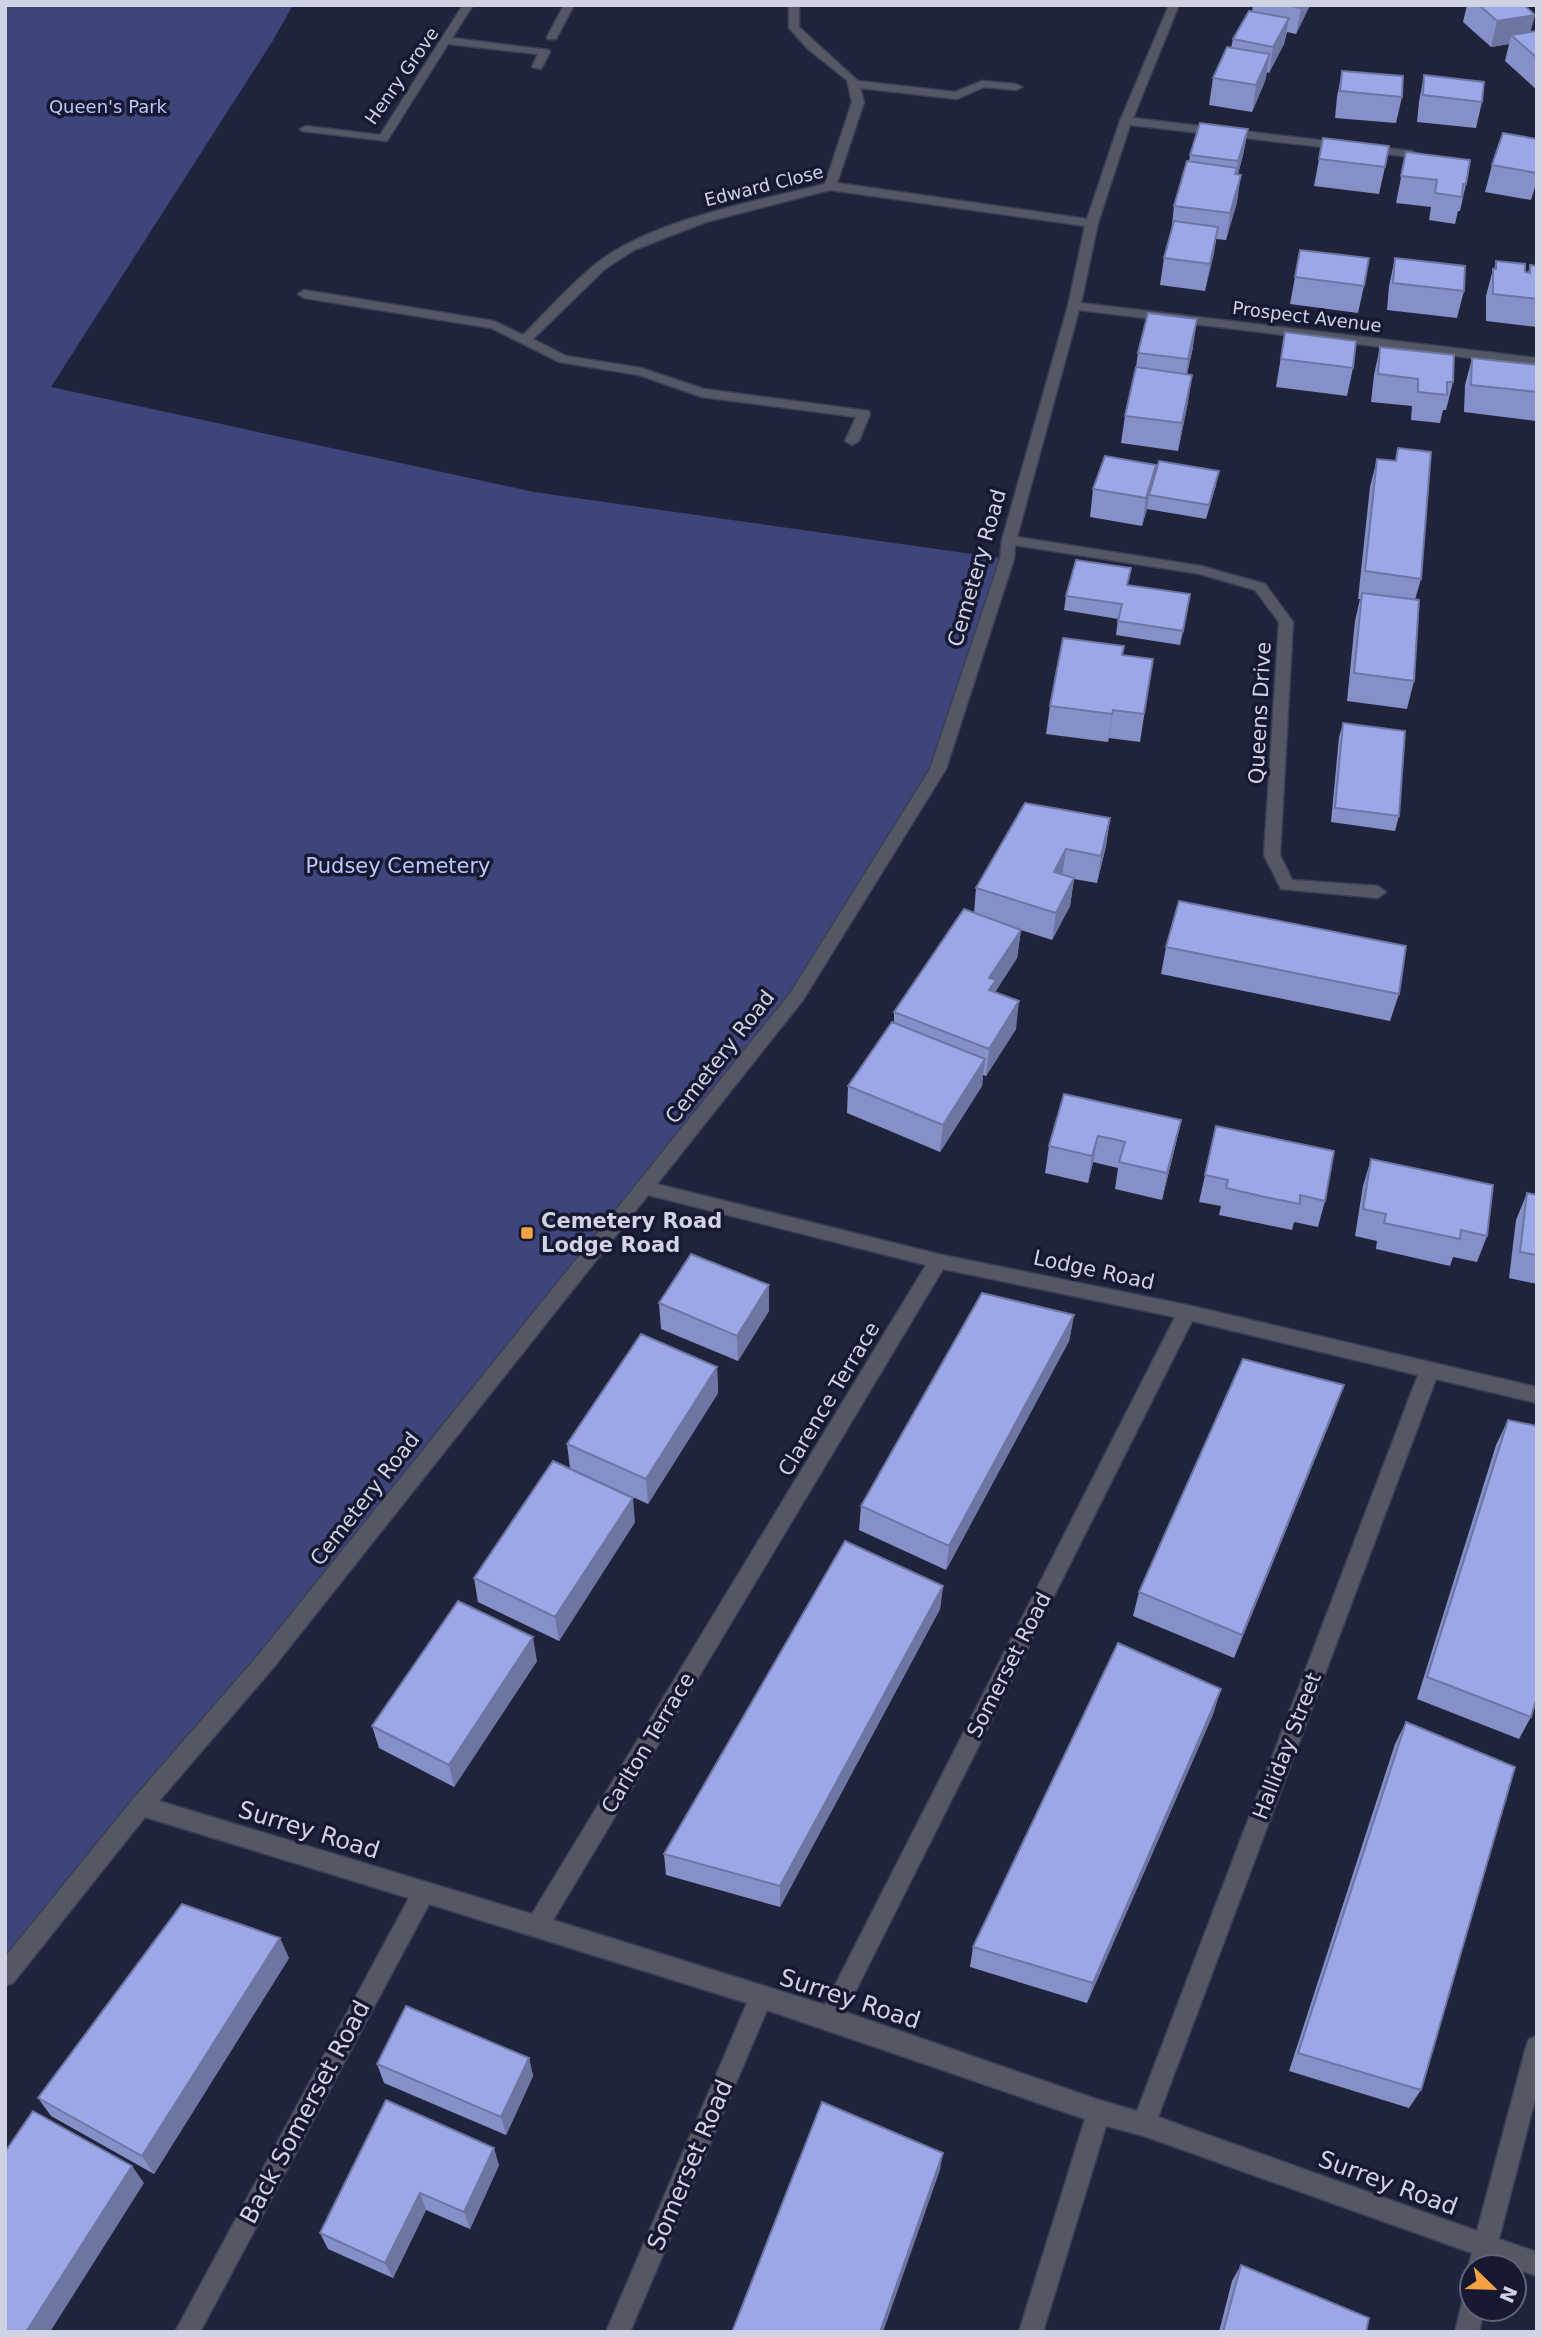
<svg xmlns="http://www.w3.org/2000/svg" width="1542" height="2337" viewBox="0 0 1542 2337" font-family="'DejaVu Sans',sans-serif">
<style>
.green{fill:#3e457b}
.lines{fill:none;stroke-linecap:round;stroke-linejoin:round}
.minor-casing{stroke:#3b3f56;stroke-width:3}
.minor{fill:#545764;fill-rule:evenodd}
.wall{fill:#8690c8}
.shaded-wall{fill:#6d75a2}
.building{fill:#9ca7e8;stroke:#6d75a2;stroke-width:2}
.poi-dot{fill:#f5a345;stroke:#161931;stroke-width:2.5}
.labels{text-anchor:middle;stroke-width:7;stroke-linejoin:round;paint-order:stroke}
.far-street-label{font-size:18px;fill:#cfd3e3;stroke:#161931}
.far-park-label{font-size:18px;fill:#bdc8fc;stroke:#161931}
.street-label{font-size:21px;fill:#cfd3e3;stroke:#161931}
.park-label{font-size:21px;fill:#bdc8fc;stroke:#161931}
.poi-label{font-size:21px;font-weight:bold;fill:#cfd3e3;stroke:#161931;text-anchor:start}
.near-street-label{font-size:24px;fill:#cfd3e3;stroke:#161931}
</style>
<rect width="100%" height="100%" fill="#1f233b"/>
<path class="green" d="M5,5H293L272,42L51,387L534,492L1007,559L938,769L797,996L5,1975Z"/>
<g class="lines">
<g class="minor-casing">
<path id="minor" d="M463,5H473L452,38L549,50L550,52L541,69L532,67L538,54L448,44L387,141L302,131L300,129L306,126L380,135Z
M564,5H574L556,39H548L547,37Z
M789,5H799V27L858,81L955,92L982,81L1016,84L1022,87L1016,90L984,87L957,99L860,88L864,102L837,183L1087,219L1120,121L1169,5H1179L1133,118L1412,151L1418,154L1412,157L1130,125L1098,223L1081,303L1537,358V366L1079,310L1017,537L1201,566L1265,584L1293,622L1280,855L1292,880L1378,886L1386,892L1378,898L1281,889L1264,855L1279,622L1255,590L1200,574L1015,545L1014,559L946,769L803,1000L657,1184L938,1254L1187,1305L1537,1387V1403L1436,1379L1158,2117L1477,2231L1526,2047L1529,2039L1537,2036V2092L1499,2239L1537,2252V2276L1494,2261L1492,2267H1472V2276L1468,2267L1472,2253L1144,2136L1106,2126L1043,2332H1019L1085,2119L767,2010L630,2332H606L747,2003L429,1904L200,2332H175L409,1898L145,1817L13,1983L5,1986V1957L133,1799L259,1654L791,992L930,769L1000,559L1002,540L1068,306L1085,226L830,190L706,222L634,250L605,269L533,339L566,356L641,368L704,389L869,411L870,414L859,441L852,445L845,441L856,417L702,397L639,375L559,362L491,328L304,298L298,294L304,290L494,321L523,335C547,311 571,284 597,263C652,220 757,201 825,184L852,102L847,80L808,49L789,28ZM648,1195L926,1265L532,1914L159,1801L273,1668ZM943,1269L1175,1317L825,2005L553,1920ZM1192,1321L1418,1375L1137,2111L1099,2100L845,2012Z
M1472,2296V2309H1484L1479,2332H1455L1463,2299Z"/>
</g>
<use href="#minor" class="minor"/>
</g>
<path class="wall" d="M1253,5H1310L1296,34L1287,32L1284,44L1269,73L1267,72L1265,81L1252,112L1209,105L1213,78L1231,48L1233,39L1252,12Z
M1467,5H1524L1535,15L1530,32L1537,31V90L1505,61L1509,44L1491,47L1463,22Z
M1342,71L1402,97L1396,123L1335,118L1337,97Z
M1424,75L1482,102L1476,128L1417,122L1419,102Z
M1248,129L1243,155L1238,174L1237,202L1226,240L1216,239L1205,291L1160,285L1164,258L1171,233L1174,206L1189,162L1190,155Z
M1323,138L1385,167L1379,194L1314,186Z
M1537,139V181L1531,200L1485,192L1492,165Z
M1406,152L1466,184L1460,211H1458L1455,224L1429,220L1431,207L1396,203Z
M1395,258L1464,291L1457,318L1387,310L1389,286Z
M1496,261L1525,272L1528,273L1530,265L1537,266V327L1486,321V296L1493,269H1494Z
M1295,277L1364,286L1358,313L1290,304Z
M1285,332L1353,368L1347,396L1276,387Z
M1193,347L1187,374L1188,402L1178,451L1121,443L1125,416L1135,374L1138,353Z
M1380,347L1453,382L1446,410H1443L1440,423L1411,420L1412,406L1371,402L1374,375Z
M1472,358L1537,365L1536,421L1464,412L1465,385Z
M1398,448L1421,579L1415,600L1414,681L1407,709L1347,701L1355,621L1360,599H1358L1370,487L1377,459L1395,461Z
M1155,476L1216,485L1206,519L1147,509L1142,526L1090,517L1093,489Z
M1128,585L1188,609L1180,645L1116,635L1118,619L1064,610L1066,596Z
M1123,655L1153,659L1140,742L1109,738L1108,742L1046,734L1050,706Z
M1343,723L1399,816L1395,831L1331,822L1339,737Z
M1110,818L1106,846L1097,883L1074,879L1070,906L1052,940L1021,930L1017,958L995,992L1016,1029L986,1076L983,1075L982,1086L940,1152L847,1113L848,1086L894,1023V1012L974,913L976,888Z
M1166,947L1399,994L1390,1021L1161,974Z
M1064,1094L1181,1120L1175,1147L1162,1200L1115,1189L1118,1168L1093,1162L1088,1183L1045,1173L1049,1146Z
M1216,1126L1325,1201L1318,1227L1294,1222L1292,1230L1258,1223L1219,1215L1221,1206L1199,1202Z
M1371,1159L1487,1236L1477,1262L1453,1257L1450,1266L1376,1249L1377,1241L1355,1236L1363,1186Z
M1527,1193L1537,1195V1284L1509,1278L1516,1220Z
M659,1303L769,1311L738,1361L661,1329Z
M1074,1315L1069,1341L946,1570L859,1530L861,1506Z
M717,1367L718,1393L648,1504L570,1468L567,1444Z
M1335,1410L1234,1658L1133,1616L1139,1592Z
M1508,1420L1531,1717L1519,1739L1417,1699L1496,1445Z
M635,1522L559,1641L478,1602L474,1578Z
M943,1586L940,1609L780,1907L666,1875L664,1854Z
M537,1661L454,1787L379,1748L372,1726Z
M1214,1712L1087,2003L970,1967L973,1947Z
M1406,1722L1421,2090L1409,2108L1289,2071L1395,1744Z
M289,1958L154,2174L51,2116L38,2098Z
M529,2058L533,2076L506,2135L384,2083L377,2064Z
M386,2100L499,2165L470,2229L426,2210L393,2278L328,2249L320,2233Z
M1241,2265L1366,2332H1219L1232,2281Z"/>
<path class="shaded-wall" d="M1302,5H1310L1296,34L1301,8Z
M1535,15L1528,41L1511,35L1509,44L1491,47L1497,21Z
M1289,18L1284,44L1269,73L1273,47Z
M1270,54L1265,81L1252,112L1256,85Z
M1248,129L1243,155L1234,188L1238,161Z
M1241,175L1237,202L1226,240L1230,213Z
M1218,227L1214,254L1205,291L1210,264Z
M1197,319L1193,347L1184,387L1188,359Z
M1192,375L1188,402L1178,451L1182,423Z
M1156,465L1152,492L1149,495L1147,509L1142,526L1146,498Z
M1219,471L1216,485L1206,519L1209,505Z
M1113,710L1109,738L1108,742L1112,714Z
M1110,818L1106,846L1097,883L1101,856Z
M1066,849L1062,877L1054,872Z
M1074,878L1070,906L1052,940L1056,913Z
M1021,930L1017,958L994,994L987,1017L989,978Z
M1019,1001L1016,1029L986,1076L989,1049Z
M985,1059L982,1086L940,1152L943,1125Z
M1181,1120L1175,1147L1162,1200L1167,1173Z
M1098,1136L1093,1162L1088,1183L1092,1156Z
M769,1285V1311L738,1361L737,1336Z
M1074,1315L1069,1341L946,1570L949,1546Z
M717,1367L718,1393L648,1504L646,1479Z
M1344,1385L1335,1410L1234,1658L1242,1635Z
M633,1498L635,1522L559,1641L555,1617Z
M943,1586L940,1609L780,1907V1886Z
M533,1637L537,1661L454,1787L449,1765Z
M1221,1689L1214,1712L1087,2003L1093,1983Z
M280,1938L289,1958L154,2174L142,2156Z
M529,2058L533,2076L506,2135L501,2117Z
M494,2148L499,2165L470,2229L464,2212Z
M943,2153L940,2170L883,2332H880Z
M132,2166L144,2183L50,2332H26Z
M420,2193L426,2210L393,2278L385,2263Z"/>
<path class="building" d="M1286,5H1302L1301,8Z
M1479,5H1524L1535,15L1497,21Z
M1249,11L1289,18L1273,47L1233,39Z
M1537,31V58L1511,35Z
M1227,47L1270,54L1256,85L1213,78Z
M1342,71L1403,76L1402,97L1340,91Z
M1424,75L1484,82L1482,102L1423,95Z
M1200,123L1248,129L1238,161L1190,155Z
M1503,133L1537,139V173L1492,165Z
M1323,138L1389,146L1385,167L1319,159Z
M1406,152L1470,160L1466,184H1463L1462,197L1435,193L1437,180L1401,176Z
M1187,161L1237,168L1235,174L1241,175L1230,213L1174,206Z
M1174,221L1218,227L1210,264L1164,258Z
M1300,250L1369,258L1364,286L1295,277Z
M1395,258L1465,266L1464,291L1393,283Z
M1496,261L1525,264V272L1530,273V265L1537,266V299L1493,294V269H1496Z
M1148,313L1197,319L1188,359L1138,353Z
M1285,332L1356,341L1353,368L1281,359Z
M1380,347L1454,355L1453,382H1447V395L1418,392V379L1378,374Z
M1472,358L1537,365V392L1471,385Z
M1136,367L1192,375L1182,423L1125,416Z
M1398,448L1431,452L1421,579L1365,571L1377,459L1396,461Z
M1105,456L1156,465L1146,498L1093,489Z
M1159,461L1219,471L1209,505L1149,495Z
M1076,560L1131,568L1127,585L1190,594L1183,631L1118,621L1122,604L1066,596Z
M1362,593L1419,600L1414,681L1354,673Z
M1063,638L1124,646L1122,655L1153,659L1144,714L1113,710L1112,714L1050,706Z
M1343,723L1405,731L1399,816L1335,808Z
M1025,803L1110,818L1101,856L1066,849L1054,872L1074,878L1056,913L976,888Z
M1179,901L1406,946L1399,994L1166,947Z
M964,909L1021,930L989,978L996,980L989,990L1019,1001L989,1049L894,1012Z
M892,1022L985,1059L943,1125L848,1086Z
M1064,1094L1181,1120L1167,1173L1119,1162L1125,1142L1113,1139L1098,1136L1092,1156L1049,1146Z
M1216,1126L1334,1151L1325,1201L1300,1195V1204L1265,1197L1226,1188L1228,1180L1205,1175Z
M1371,1159L1493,1185L1487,1236L1461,1230L1460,1239L1384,1223L1386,1214L1363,1209Z
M1527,1193L1537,1195V1255L1520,1252Z
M691,1254L769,1285L737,1336L659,1303Z
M982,1293L1074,1315L949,1546L861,1506Z
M641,1334L717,1367L646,1479L567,1444Z
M1243,1359L1344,1385L1242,1635L1139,1592Z
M1508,1420L1537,1426V1697L1531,1717L1427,1677Z
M553,1461L633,1498L555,1617L474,1578Z
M845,1541L943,1586L780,1886L664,1854Z
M458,1601L533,1637L449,1765L372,1726Z
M1118,1643L1221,1689L1093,1983L973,1947Z
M1406,1722L1515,1767L1421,2090L1298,2053Z
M182,1904L280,1938L142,2156L38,2098Z
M406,2006L529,2058L501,2117L377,2064Z
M386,2100L494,2148L464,2212L420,2193L385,2263L320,2233Z
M822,2102L943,2153L880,2332H732Z
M33,2111L132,2166L26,2332H5V2152Z
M1241,2265L1369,2318L1366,2332H1223Z"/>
<rect class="poi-dot" x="520" y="1226" width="14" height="14" rx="3.5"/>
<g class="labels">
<g class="far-street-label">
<text transform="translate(402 76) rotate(-55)" y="6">Henry Grove</text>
<text transform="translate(764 186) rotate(-14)" y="6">Edward Close</text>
<text transform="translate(1307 317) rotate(7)" y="6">Prospect Avenue</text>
</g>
<g class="far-park-label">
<text x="108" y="113">Queen's Park</text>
</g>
<g class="street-label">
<text transform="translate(977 568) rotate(-74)" y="7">Cemetery Road</text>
<text transform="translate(1260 713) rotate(-87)" y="7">Queens Drive</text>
<text transform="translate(720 1057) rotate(-52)" y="7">Cemetery Road</text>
<text transform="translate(1094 1270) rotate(12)" y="7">Lodge Road</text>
<text transform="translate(829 1399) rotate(-59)" y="7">Clarence Terrace</text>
<text transform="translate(365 1499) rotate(-52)" y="7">Cemetery Road</text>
<text transform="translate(1009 1665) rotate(-63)" y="7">Somerset Road</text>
<text transform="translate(648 1743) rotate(-59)" y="7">Carlton Terrace</text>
<text transform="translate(1287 1746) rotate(-69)" y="7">Halliday Street</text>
</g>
<g class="park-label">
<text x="398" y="873">Pudsey Cemetery</text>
</g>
<g class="poi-label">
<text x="541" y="1228">Cemetery Road<tspan x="541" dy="24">Lodge Road</tspan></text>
</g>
<g class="near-street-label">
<text transform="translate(309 1830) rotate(17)" y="8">Surrey Road</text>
<text transform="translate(850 1999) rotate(18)" y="8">Surrey Road</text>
<text transform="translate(305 2112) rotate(-62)" y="8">Back Somerset Road</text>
<text transform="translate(690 2165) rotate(-67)" y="8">Somerset Road</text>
<text transform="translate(1388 2183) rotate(20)" y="8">Surrey Road</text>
</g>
</g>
<rect width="1542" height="2337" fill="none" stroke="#cfd3e3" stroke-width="14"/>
<g transform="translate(1493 2288) rotate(113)"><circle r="33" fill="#161931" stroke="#606378" stroke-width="2"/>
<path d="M0-5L12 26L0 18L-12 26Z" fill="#f5a345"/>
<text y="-10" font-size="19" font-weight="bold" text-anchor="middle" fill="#cfd3e3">N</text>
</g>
</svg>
